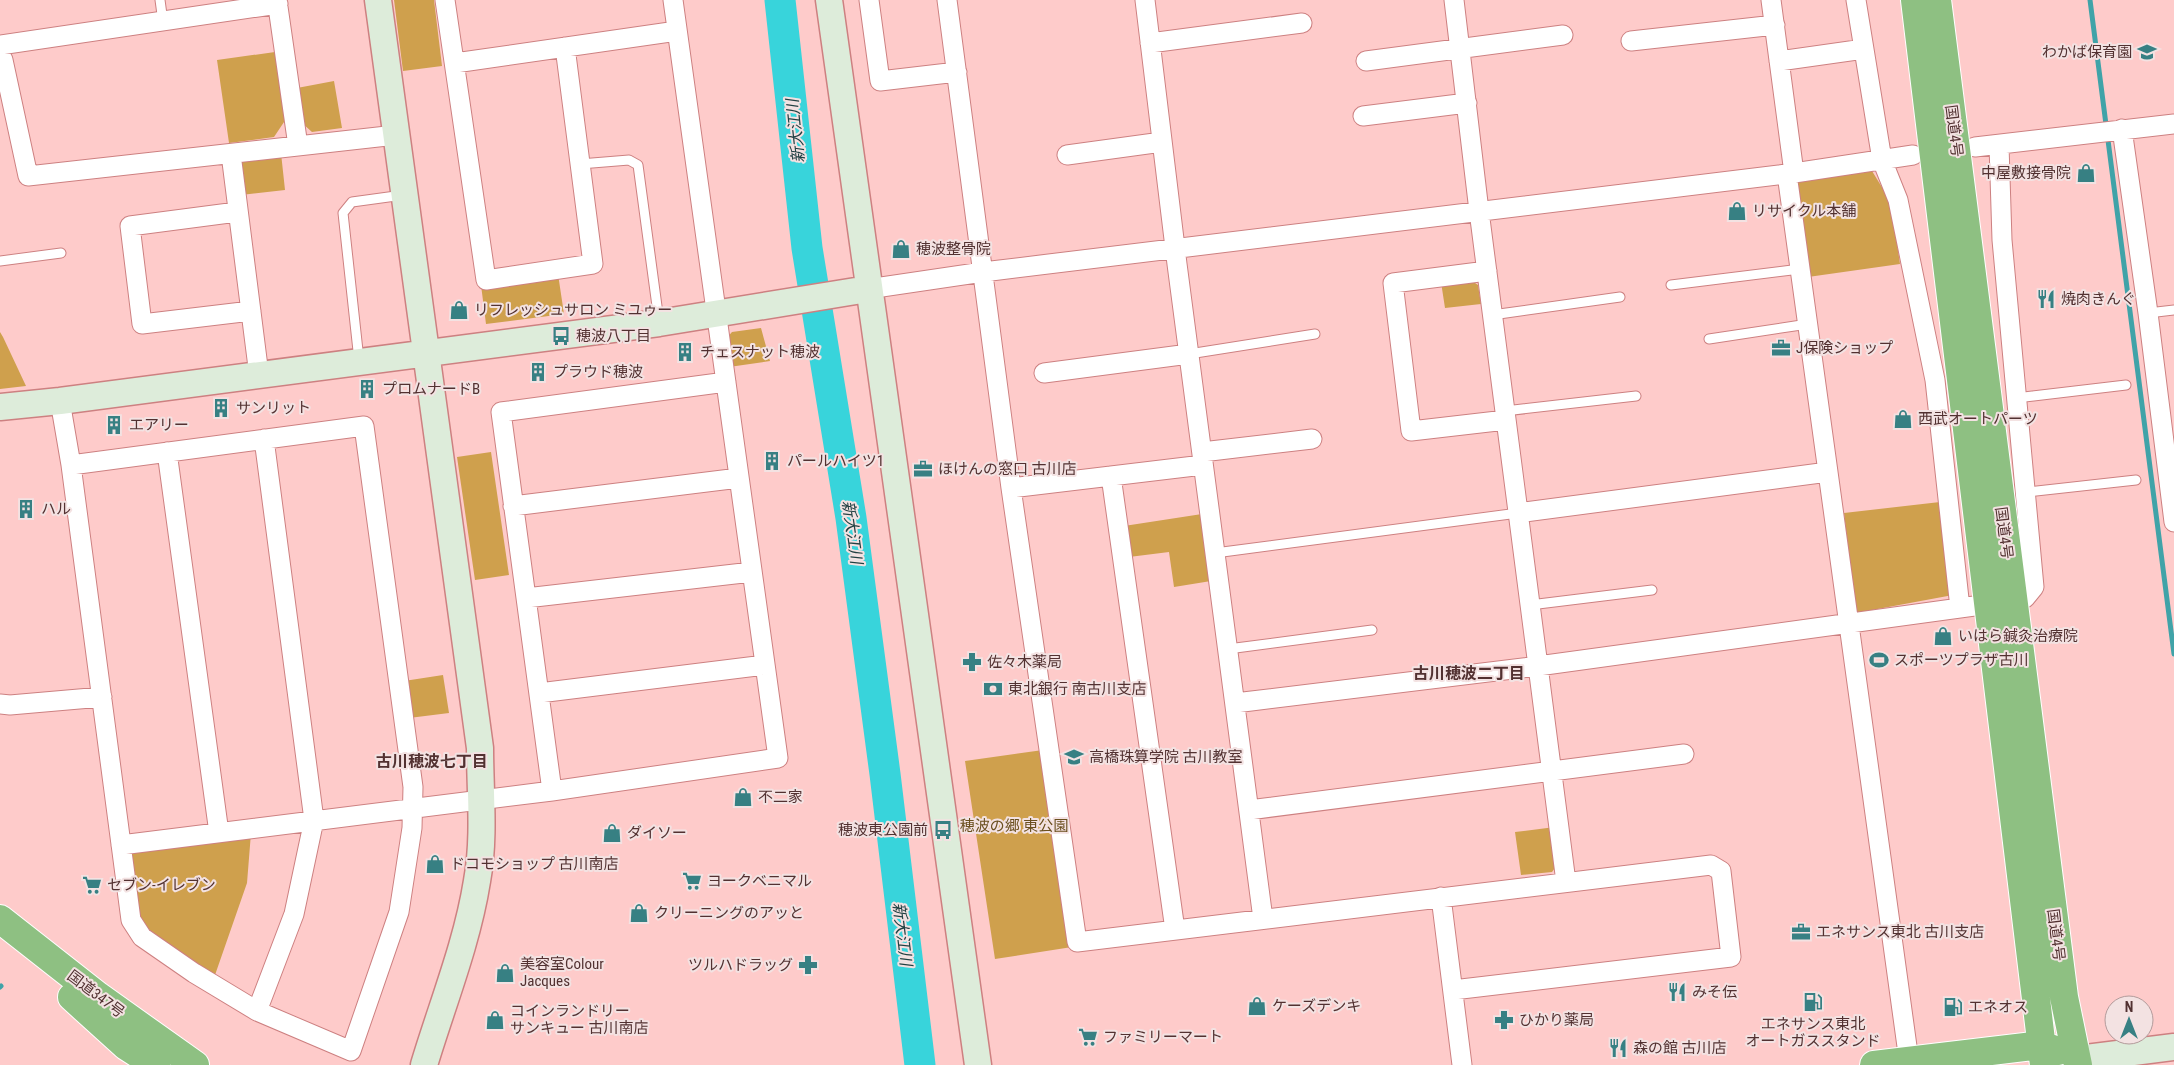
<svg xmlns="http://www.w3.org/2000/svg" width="2174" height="1065" viewBox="0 0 2174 1065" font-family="'Roboto Condensed','Noto Sans JP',sans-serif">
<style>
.green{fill:#cfa04d}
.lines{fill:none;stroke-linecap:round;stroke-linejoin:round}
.stream{stroke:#40a3a8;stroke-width:5}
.river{stroke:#38d4db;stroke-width:31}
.lane-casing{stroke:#cd8081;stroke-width:11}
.street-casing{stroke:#cd8081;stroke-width:21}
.secondary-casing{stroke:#cd8081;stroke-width:29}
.highway-casing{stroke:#fff;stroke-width:30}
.lane{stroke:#fff;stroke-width:9}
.street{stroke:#fff;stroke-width:19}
.secondary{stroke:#ddecda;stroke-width:26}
.highway{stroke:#8ec082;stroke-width:28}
.labels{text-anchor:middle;stroke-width:4;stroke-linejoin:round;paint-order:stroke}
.poi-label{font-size:15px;fill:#523131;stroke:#f3e2e2;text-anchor:start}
.street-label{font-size:15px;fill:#523131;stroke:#f3e2e2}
.park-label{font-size:15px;fill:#6a4f1e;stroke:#f3e2e2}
.water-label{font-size:16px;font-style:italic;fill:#214042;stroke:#f3e2e2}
.neighbourhood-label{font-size:16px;font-weight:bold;fill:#523131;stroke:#f3e2e2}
</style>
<rect width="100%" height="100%" fill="#fecbca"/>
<path class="green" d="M394,0H434L442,66L403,71Z
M275,52L286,119L274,137L229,143L217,60Z
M334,81L342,128L312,132L302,123L297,88Z
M281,153L285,190L241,195L237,164L244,157Z
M1872,171L1891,202L1900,264L1808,277L1793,181Z
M558,274L564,314L486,324L481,285Z
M1469,279L1478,285L1481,304L1445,308L1441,282Z
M761,328L770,361L729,367L725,340L732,332Z
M0,332L3,337L26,386L0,389Z
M491,452L509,575L475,580L457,457Z
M1940,502L1953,595L1856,613L1844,513Z
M1202,514L1211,581L1174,587L1169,552L1129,557L1124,526Z
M443,675L449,713L409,718L404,681Z
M1043,750L1072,947L995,959L965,761Z
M1555,827L1560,861L1552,872L1521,875L1515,832Z
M251,833L247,883L215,975L164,942L138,920L126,861L135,848Z"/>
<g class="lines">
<path class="stream" d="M2090,0L2174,654
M0,987L1,986"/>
<path class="river" d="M780,0L807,248L851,518L885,774L920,1065"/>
<g class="lane-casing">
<path id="lane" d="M160,0L163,22
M580,164L629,160L638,165L659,321
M0,261L61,253
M1671,285L1800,269
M2148,313L2174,310
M1492,315L1620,297
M1709,339L1808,324
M1189,354L1315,334
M359,360L343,213L352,202L403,195
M2016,398L2126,385
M1505,411L1636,396
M2027,492L2136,480
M1215,553L1518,513
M1530,605L1652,590
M1228,649L1372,630"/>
</g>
<g class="street-casing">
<path id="street" d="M277,0L298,146
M445,0L486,280L593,264L565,47
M869,0L880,81L957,72
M947,0L1011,488L1077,942L1711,865L1721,871L1731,957L1453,990
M1145,0L1177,264L1263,919
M1454,0L1479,211L1566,882
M1771,0L1794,173
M1856,0L1882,160L1898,200L1935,380L1960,608
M1631,41L1775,25
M1150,43L1302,23
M0,45L278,4
M0,55L3,60L28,176L396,135
M1366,61L1563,35
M1779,61L1864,49
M455,63L677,31
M1363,116L1467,103
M2122,129L2148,313L2174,522
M1999,145L2002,240L2034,587L2025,598L2013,600
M1975,147L2174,124
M231,154L259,375
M1067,155L1162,142
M1787,174L1909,1061
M237,212L130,226L142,324L251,311
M1487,271L1393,283L1411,431L1506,420
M868,289L983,272L1794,173L1913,155
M1044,373L1189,354
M60,401L71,465
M364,426L413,787L412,828L399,912L351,1051L257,1011L194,973L142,937L131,920L71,465Z
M167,452L219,833
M1202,452L1312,439
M1111,476L1175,930
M1011,488L1203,465
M513,506L739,478
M1518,513L1828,472
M526,598L752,572
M539,693L765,665
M1235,703L1538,666L1989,604
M0,704L10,705L102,697
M552,791L501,412L726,382
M1249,810L1684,754
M121,845L552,791L778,758L673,0
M1441,897L1462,1065
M257,1011L294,914L314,820L264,439"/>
</g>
<g class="secondary-casing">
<path id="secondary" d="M378,0L480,748C480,791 485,838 477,881C467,944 442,1005 424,1065
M829,0L978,1065
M0,407L60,401L659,323L868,289
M2078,1059L2174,1047"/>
</g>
<g class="highway-casing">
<path id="highway" d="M1915,0L2044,1065
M1937,0L2064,997L2078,1065
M0,919L98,996L195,1065
M72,997L126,1046L156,1065
M1874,1065L2042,1045L2058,1051"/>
</g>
<use href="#lane" class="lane"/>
<use href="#street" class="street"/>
<use href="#secondary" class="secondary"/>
<use href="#highway" class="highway"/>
</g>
<defs>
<g id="school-bare" transform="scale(1.5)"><path d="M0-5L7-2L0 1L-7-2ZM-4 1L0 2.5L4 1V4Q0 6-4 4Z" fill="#378083" stroke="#f3e2e2" stroke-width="2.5" paint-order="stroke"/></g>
<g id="shop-bare" transform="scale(1.5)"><path d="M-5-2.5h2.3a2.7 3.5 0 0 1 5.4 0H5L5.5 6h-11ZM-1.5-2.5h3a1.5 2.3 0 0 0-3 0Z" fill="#378083" stroke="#f3e2e2" stroke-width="2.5" paint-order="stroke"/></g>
<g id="restaurant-bare" transform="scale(1.5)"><path d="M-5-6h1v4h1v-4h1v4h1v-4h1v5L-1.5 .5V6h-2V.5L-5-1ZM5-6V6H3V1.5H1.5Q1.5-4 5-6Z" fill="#378083" stroke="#f3e2e2" stroke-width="2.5" paint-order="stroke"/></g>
<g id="bus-bare" transform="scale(1.5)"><path d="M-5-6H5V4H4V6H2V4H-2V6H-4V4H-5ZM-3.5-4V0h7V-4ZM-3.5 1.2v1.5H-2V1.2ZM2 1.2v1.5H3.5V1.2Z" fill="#378083" stroke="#f3e2e2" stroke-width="2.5" paint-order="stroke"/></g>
<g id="office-bare" transform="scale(1.5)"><path d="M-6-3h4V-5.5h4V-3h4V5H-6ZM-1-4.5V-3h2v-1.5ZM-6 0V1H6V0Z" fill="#378083" stroke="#f3e2e2" stroke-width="2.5" paint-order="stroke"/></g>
<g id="building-bare" transform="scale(1.5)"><path d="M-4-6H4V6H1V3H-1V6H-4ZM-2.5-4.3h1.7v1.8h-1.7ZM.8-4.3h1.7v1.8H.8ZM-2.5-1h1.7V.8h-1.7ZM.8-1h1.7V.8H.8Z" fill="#378083" stroke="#f3e2e2" stroke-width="2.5" paint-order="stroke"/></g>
<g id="stadium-bare" transform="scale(1.5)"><path d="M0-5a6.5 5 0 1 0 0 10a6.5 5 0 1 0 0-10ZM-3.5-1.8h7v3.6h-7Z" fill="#378083" stroke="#f3e2e2" stroke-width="2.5" paint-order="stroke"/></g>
<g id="pharmacy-bare" transform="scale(1.5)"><path d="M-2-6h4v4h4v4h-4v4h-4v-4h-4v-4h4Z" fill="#378083" stroke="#f3e2e2" stroke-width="2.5" paint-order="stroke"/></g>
<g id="bank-bare" transform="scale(1.5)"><path d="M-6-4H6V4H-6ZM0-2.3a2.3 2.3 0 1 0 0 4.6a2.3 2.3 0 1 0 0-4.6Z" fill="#378083" stroke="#f3e2e2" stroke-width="2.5" paint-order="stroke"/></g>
<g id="supermarket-bare" transform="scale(1.5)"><path d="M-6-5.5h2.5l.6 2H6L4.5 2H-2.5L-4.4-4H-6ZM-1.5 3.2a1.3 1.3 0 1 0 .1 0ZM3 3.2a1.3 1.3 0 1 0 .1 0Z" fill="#378083" stroke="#f3e2e2" stroke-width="2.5" paint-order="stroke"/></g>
<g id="fuel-bare" transform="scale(1.5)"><path d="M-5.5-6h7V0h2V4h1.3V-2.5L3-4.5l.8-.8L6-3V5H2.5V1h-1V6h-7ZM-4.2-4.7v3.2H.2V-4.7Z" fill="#378083" stroke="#f3e2e2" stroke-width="2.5" paint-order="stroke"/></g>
</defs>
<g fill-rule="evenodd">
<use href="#school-bare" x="2147" y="52"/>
<use href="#shop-bare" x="2086" y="173"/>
<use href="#shop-bare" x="1737" y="211"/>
<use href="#shop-bare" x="901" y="249"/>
<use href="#restaurant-bare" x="2046" y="299"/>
<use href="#shop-bare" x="459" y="310"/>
<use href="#bus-bare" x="561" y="336"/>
<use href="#office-bare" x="1781" y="348"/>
<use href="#building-bare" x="685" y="352"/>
<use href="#building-bare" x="538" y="372"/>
<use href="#building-bare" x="367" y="389"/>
<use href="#building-bare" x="221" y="408"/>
<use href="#shop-bare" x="1903" y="419"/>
<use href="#building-bare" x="114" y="425"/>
<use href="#building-bare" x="772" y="461"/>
<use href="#office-bare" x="923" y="469"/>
<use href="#building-bare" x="26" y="509"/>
<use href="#shop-bare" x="1943" y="636"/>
<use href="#stadium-bare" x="1879" y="660"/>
<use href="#pharmacy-bare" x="972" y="662"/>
<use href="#bank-bare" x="993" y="689"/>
<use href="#school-bare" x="1074" y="757"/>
<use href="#shop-bare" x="743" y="797"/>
<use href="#bus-bare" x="943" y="830"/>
<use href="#shop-bare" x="612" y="833"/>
<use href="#shop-bare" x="435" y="864"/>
<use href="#supermarket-bare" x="692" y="881"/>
<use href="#supermarket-bare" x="92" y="885"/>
<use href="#shop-bare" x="639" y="913"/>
<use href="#office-bare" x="1801" y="932"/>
<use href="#pharmacy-bare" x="808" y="965"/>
<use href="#shop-bare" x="505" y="973"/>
<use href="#restaurant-bare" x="1677" y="992"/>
<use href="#fuel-bare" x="1813" y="1002"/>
<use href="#shop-bare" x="1257" y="1006"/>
<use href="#fuel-bare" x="1953" y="1007"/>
<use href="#shop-bare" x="495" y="1020"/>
<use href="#pharmacy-bare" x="1504" y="1020"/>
<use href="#supermarket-bare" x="1088" y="1037"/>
<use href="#restaurant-bare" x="1618" y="1048"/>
</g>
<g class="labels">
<g class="poi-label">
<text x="2132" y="57" text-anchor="end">わかば保育園</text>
<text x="2071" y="178" text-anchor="end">中屋敷接骨院</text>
<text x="1752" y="216">リサイクル本舗</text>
<text x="916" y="254">穂波整骨院</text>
<text x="2061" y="304">焼肉きんぐ</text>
<text x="474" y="315">リフレッシュサロン ミユゥー</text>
<text x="576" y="341">穂波八丁目</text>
<text x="1796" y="353">J保険ショップ</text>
<text x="700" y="357">チェスナット穂波</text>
<text x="553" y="377">プラウド穂波</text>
<text x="382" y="394">プロムナードB</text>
<text x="236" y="413">サンリット</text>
<text x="1918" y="424">西武オートパーツ</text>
<text x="129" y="430">エアリー</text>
<text x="787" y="466">パールハイツ1</text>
<text x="938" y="474">ほけんの窓口 古川店</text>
<text x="41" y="514">ハル</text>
<text x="1958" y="641">いはら鍼灸治療院</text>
<text x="1894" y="665">スポーツプラザ古川</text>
<text x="987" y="667">佐々木薬局</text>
<text x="1008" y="694">東北銀行 南古川支店</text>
<text x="1089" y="762">高橋珠算学院 古川教室</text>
<text x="758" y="802">不二家</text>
<text x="928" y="835" text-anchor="end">穂波東公園前</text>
<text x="627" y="838">ダイソー</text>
<text x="450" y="869">ドコモショップ 古川南店</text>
<text x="707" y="886">ヨークベニマル</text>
<text x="107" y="890">セブン-イレブン</text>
<text x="654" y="918">クリーニングのアッと</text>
<text x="1816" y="937">エネサンス東北 古川支店</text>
<text x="520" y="969">美容室Colour<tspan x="520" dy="17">Jacques</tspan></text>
<text x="793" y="970" text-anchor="end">ツルハドラッグ</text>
<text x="1692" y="997">みそ伝</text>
<text x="1272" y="1011">ケーズデンキ</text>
<text x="1968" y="1012">エネオス</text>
<text x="510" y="1016">コインランドリー<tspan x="510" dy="17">サンキュー 古川南店</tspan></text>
<text x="1519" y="1025">ひかり薬局</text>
<text x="1813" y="1029" text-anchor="middle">エネサンス東北<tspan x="1813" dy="17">オートガススタンド</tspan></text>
<text x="1103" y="1042">ファミリーマート</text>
<text x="1633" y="1053">森の館 古川店</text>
</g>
<g class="street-label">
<text transform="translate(1954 131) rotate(83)" y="5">国道4号</text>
<text transform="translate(2004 533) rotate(83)" y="5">国道4号</text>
<text transform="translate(2056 935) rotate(83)" y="5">国道4号</text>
<text transform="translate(96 994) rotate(37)" y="5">国道347号</text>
</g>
<g class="park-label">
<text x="1014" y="831">穂波の郷 東公園</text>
</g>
<g class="water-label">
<text transform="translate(795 131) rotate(-96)" y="6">新大江川</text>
<text transform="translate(853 532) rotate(82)" y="6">新大江川</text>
<text transform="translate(903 934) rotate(83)" y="6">新大江川</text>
</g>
<g class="neighbourhood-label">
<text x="1469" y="679">古川穂波二丁目</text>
<text x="432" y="767">古川穂波七丁目</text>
</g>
</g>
<g transform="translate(2129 1020)"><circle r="24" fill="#f3e2e2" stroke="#b39b9b"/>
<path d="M0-4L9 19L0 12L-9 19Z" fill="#378083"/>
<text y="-8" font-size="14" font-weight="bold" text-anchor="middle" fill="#523131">N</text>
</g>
</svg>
